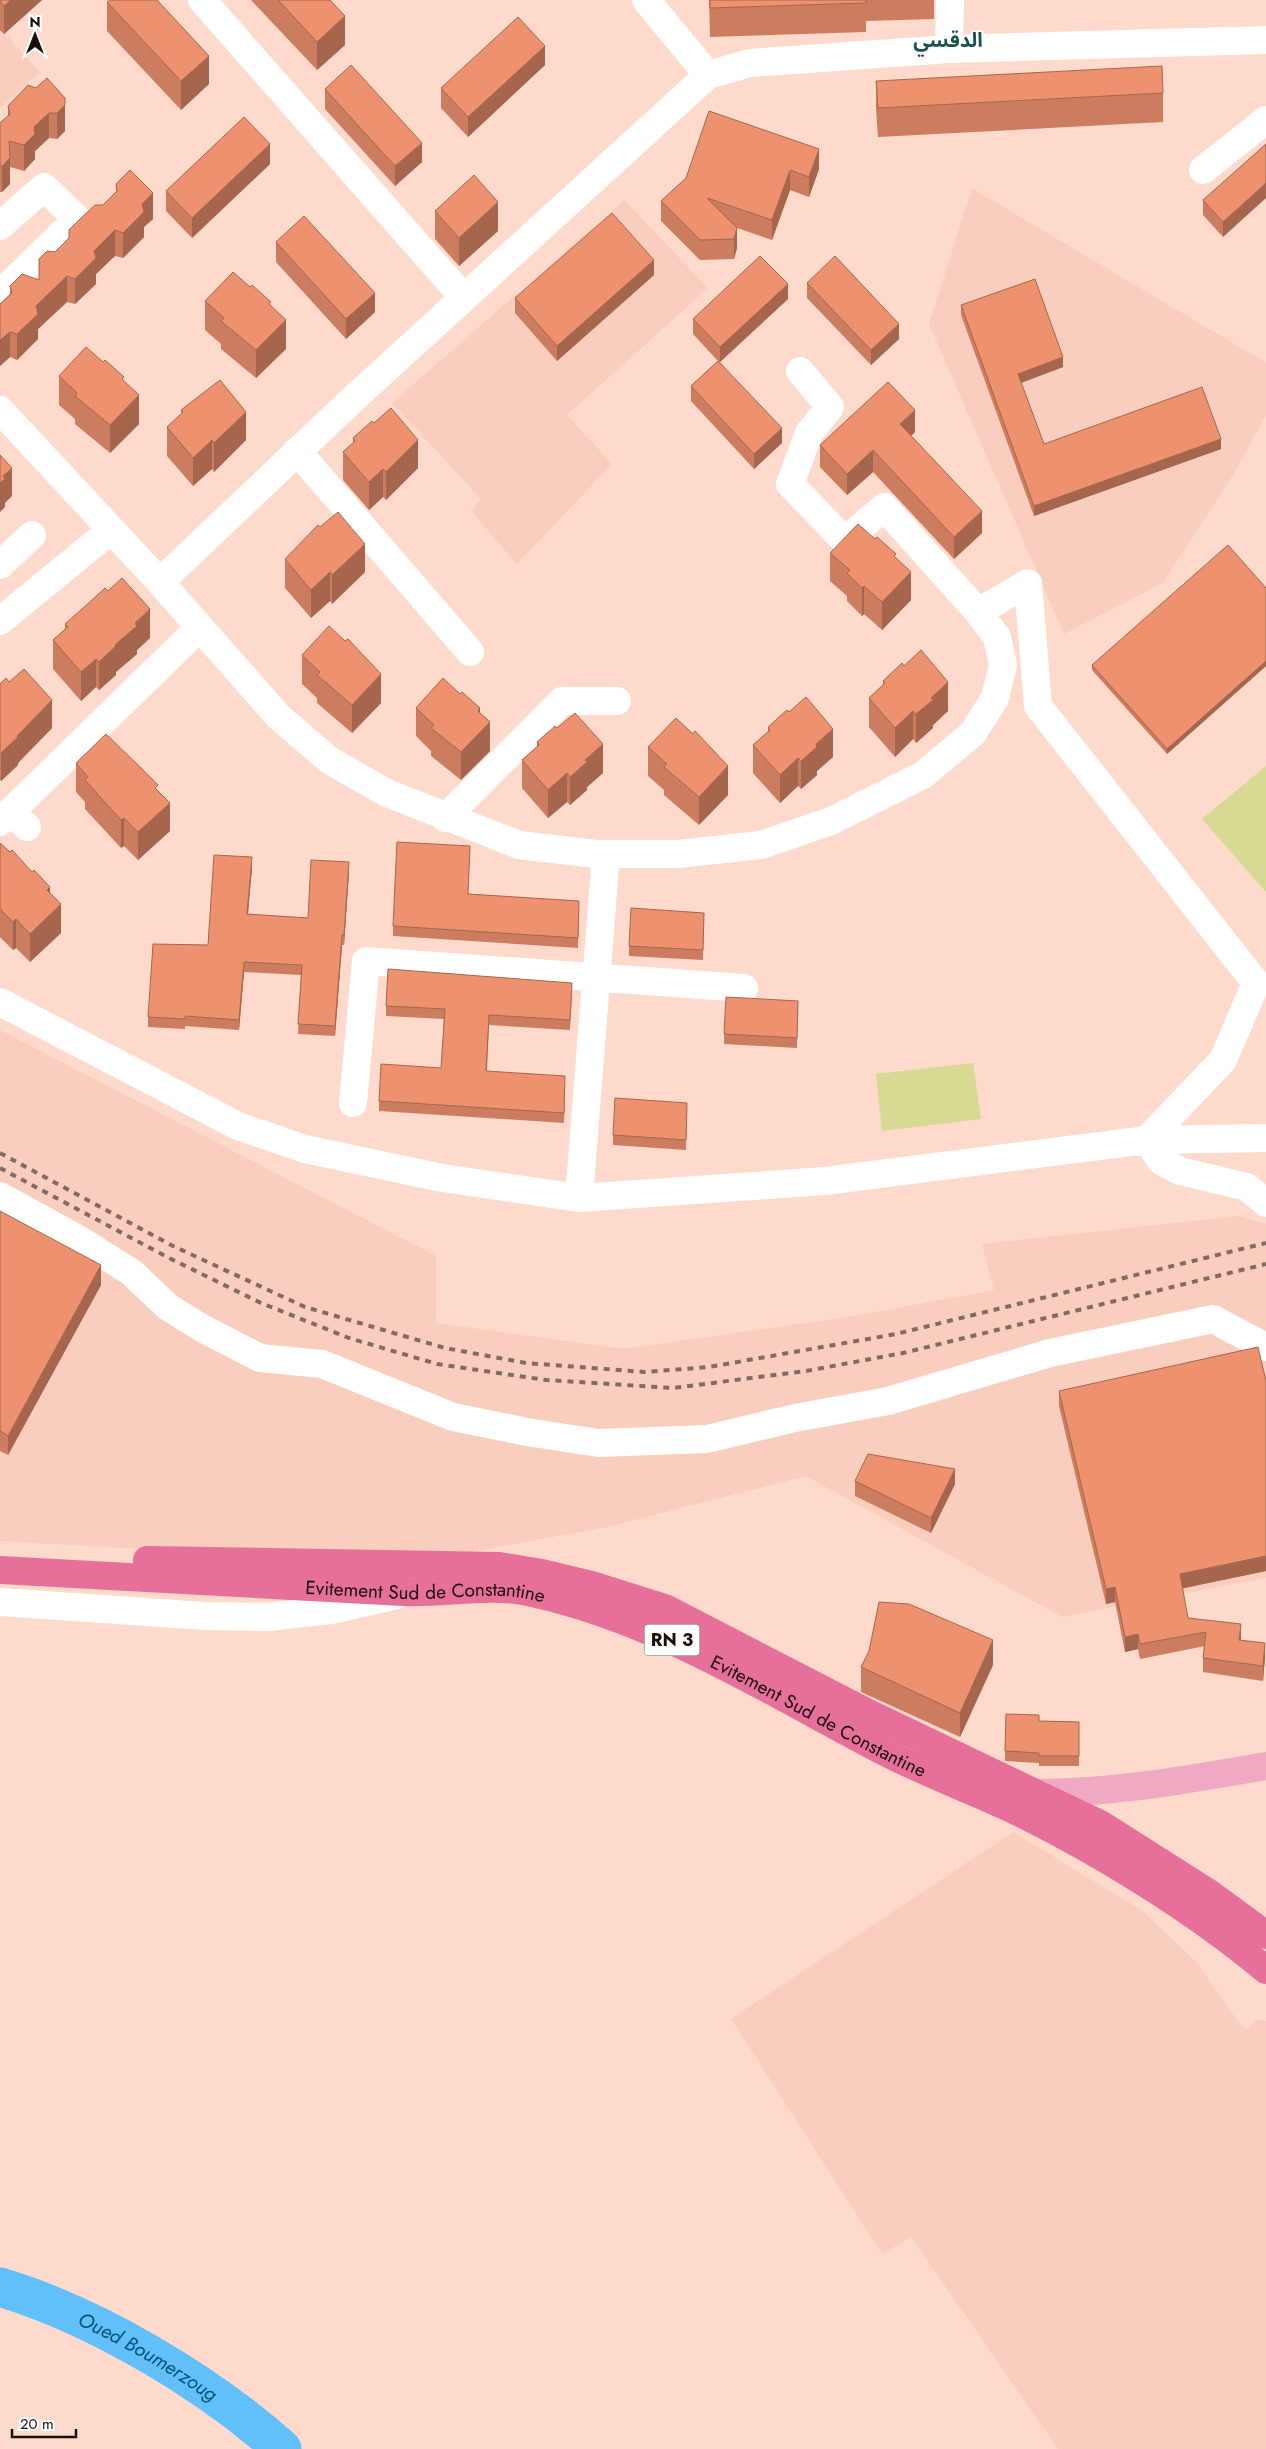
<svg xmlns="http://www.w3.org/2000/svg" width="1266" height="2449" viewBox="0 0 1266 2449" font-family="Jost,'Noto Sans Arabic',sans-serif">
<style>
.built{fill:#f9cebe}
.green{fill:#d6da92}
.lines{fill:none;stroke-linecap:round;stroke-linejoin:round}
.river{stroke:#61bff9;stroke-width:39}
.minor{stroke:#fff;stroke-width:28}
.major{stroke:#f0a9c2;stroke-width:28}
.highway{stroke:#e67099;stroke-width:28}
.rail{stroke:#816b62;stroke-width:4;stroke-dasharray:6 6;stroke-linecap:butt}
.wall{fill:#cc7d5f}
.shaded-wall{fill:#a6664d}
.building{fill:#ed916e;stroke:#a6664d}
.labels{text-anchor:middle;stroke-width:4;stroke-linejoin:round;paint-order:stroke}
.shield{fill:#fff;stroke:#5f5654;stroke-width:1}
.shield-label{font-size:18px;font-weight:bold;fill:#1a0e0a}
.street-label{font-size:19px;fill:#1a0e0a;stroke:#fff}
.neighbourhood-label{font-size:20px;font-weight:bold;fill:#18534e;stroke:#fff}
.water-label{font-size:20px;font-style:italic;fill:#055378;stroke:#fff}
</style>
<rect width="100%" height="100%" fill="#fddacc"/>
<path class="built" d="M0,28L40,72L0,108Z
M972,188L1266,363V415L1235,472L1163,583L1064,634L929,324Z
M624,200L708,288L567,415L612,464L517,564L471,511L481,499L392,403Z
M0,1030L436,1256V1323L624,1349L849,1317L994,1290L982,1244L1240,1216L1266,1224V1578L1062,1617L806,1476L607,1527L466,1553L390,1563L0,1541Z
M1013,1832L1143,1911L1197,1963L1242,2027L1249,2029L1256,2019L1266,2021V2449H1058L911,2237L882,2254L731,2019Z"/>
<path class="green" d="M1266,766V892L1202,819Z
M973,1063L981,1119L882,1131L876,1074Z"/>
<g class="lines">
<path class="river" id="s1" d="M0,2287C96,2316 207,2382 282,2449"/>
<path class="minor" d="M202,0L464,298
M646,0L708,75
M949,49L950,0
M1203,170L1266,120
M0,226L44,187L77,219L0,294
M0,410L160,582L278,716L329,760L387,793L519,845L596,854H678L761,845L831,821L923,775L973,733L995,698L1003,665L997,637L978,612L884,507L845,541L790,484L809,433L830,407L800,371
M297,451L470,652
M0,565L32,535
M160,582L352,400L708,75L750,63L949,49L1266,40
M978,612L1028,583L1038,706L1256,983L1223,1060L1147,1140L1161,1161L1180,1171L1247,1187L1266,1203
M0,621L111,530
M11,811L27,827
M445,818L562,701H617
M0,822L199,628
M0,1002L238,1126L305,1149L442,1178L579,1198L825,1181L1147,1140L1266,1138
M353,1103L366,961L744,988
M0,1196L80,1240L131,1272L168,1307L200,1327L260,1358L322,1364L453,1417L527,1432L598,1443L707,1439L795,1418L888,1401L1050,1353L1213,1319L1266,1347
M579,1198L606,854
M0,1602L204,1616L268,1617L331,1610L397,1595"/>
<path class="major" d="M1037,1793C1115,1793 1190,1779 1266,1766"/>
<g class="highway">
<path d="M147,1560L499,1566L542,1573L592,1585L665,1608L868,1713L1102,1825L1209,1893L1266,1935"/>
<path id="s2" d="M0,1570C134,1577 269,1585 403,1592C446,1594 490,1583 533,1593C659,1621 768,1691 881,1750C923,1772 969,1789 1012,1809C1098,1851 1193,1909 1266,1970"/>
</g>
<path class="rail" d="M0,1153L173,1246L305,1307L445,1348L526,1363L645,1372L709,1367L896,1334L1266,1243
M0,1168L169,1258L261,1303L349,1338L437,1364L546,1380L673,1388L806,1371L903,1353L1266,1264"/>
</g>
<path class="wall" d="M0,0H42L4,34L0,30Z
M251,0H330L345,45L317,70Z
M709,0H934V19L866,21V32L710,37Z
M107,2L209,84L181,110L107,31Z
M545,65L468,137L441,108V88Z
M47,78L65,131L57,139L49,138L35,151V159L24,171L10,167V184L2,192H0V123L8,116V106L36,88Z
M876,81L1163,93V122L878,137L876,109Z
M325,89L422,162L395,186L325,109Z
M1266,144L1223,237L1203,215V200Z
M270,164L192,238L166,211V191Z
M819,169L809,197L790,190L772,240L737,228V248L734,259L700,260L661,221V201L686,178Z
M116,184L153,219L144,227V237L123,258L115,256L108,262L96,274V284L75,304L67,302L38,329V339L17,360L10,357L0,366V304L10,294V286L39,280L55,252L69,238V230L103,205L116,192Z
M435,211L498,231L459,266L435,239Z
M276,242L375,312L346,339L276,262Z
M654,275L557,361L515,313V298Z
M807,283L899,339L871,365L807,298Z
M788,299L720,362L782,443L754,469L691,401V386L718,361L693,334V319Z
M205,301L271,306L286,349L256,378L221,349V344L205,330Z
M961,305L1063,367L1021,383L1044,444L1221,449L1034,516L961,315Z
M59,376L124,381L139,424L110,453L75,424V419L59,405Z
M181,410L246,440L214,472L212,469L193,486L167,456V427L181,415Z
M915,432L911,436L982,533L954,559L873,472L847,495L820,467V445Z
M353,438L418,468L386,500L383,497L369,510L343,480V452L353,443Z
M830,553L896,558L911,600L882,630L864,614L862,616L847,601V596L830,581Z
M285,559L365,572L332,604L330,601L311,618L285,588Z
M1266,588V666L1167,754L1092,670V665Z
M65,624L150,638L137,650V654L116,672V675L99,690L96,687L81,701L53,669V640L65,629Z
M302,655L381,703L352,733L317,703V698L302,684Z
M883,681L948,711L933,725V728L916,743L913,739L895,757L869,727V698L883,685Z
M0,684L52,728L18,763V765L1,781L0,780Z
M416,708L480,712L490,751L461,780L431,756V751L416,736Z
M768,727L833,757L817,771V775L801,789L798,786L780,803L753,773V745L768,732Z
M537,742L603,773L587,787V790L570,805L567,802L548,818L522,788V760L537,747Z
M648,747L728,795L699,825L664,795V790L648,776Z
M76,763L158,791L170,831L138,860L124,846L121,848L85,809V802L76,792Z
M0,843L50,893L61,933L30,962L16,948L13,950L0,937Z
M252,867L248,914L308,918L349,872L344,945H342L335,1036L298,1034L301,975L244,972L239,1030L185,1026V1029L148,1027V1017L208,945Z
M469,894L579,911L578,948L393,936V926Z
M704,913L703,960L629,956V946Z
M572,993L570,1030L489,1025L487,1071L565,1086L564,1123L379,1111V1101L441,1068L444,1019L386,1016V1006Z
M798,1001L797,1048L724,1044V1034Z
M687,1103L686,1150L613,1145V1135Z
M0,1211L101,1285L8,1455L0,1451Z
M1266,1381V1571L1182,1588L1188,1618L1241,1640L1265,1657L1263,1681L1203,1672V1658L1205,1646L1140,1659L1138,1649L1125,1652L1115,1602L1106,1604L1059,1406V1391Z
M855,1481L955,1484L931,1533L855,1496Z
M993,1665L960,1737L861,1692V1667Z
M1006,1714L1039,1721L1079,1722V1766H1039V1763L1005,1761Z"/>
<path class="shaded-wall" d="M11,0H42L4,34V6Z
M345,16V45L317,70V42Z
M545,46V65L468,137V117Z
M209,56V84L181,110V81Z
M65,105V131L57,139V113Z
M49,113V138L35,151V159L24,171V145L34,127Z
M422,143V162L395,186V166Z
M270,144V164L192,238V218Z
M819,149V169L809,197V177Z
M10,158V184L2,192V166Z
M790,170V190L772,240V220Z
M1266,183V198L1223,237V222Z
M153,193V219L144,227V237L123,258V233L142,204Z
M498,202V231L459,266V238Z
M737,228V248L734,259V239Z
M115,230V256L96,274V284L75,304V279L94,251Z
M654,260V275L557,361V346Z
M67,276V302L38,329V339L17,360V334L36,306Z
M788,284V299L720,362V347Z
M375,293V312L346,339V319Z
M286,320V349L256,378V350Z
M899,324V339L871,365V350Z
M10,332V357L0,366V340Z
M1063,357V367L1018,384V374Z
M139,395V424L110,453V425Z
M915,410V432L900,446V424Z
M246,412V440L214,472V443Z
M782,428V443L754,469V454Z
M1221,439V449L1034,516V506Z
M212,440V469L193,486V458Z
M418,440V468L386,500V472Z
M873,450V472L847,495V474Z
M12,468V496L5,503V507L0,512V483L3,476Z
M383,469V497L369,510V482Z
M982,511V533L954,559V537Z
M365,544V572L332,604V575Z
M330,572V601L311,618V590Z
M911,572V600L882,630V602Z
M864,586V614L862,616V588Z
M150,609V638L137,650V654L116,672V675L99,690V662L135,623Z
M96,659V687L81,701V672Z
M1266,661V666L1167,754V749Z
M381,674V703L352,733V705Z
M948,682V711L933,725V728L916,743V714L931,698Z
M52,700V728L18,763V765L1,781V753Z
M480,708V732L490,722V751L461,780V752L478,711Z
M913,711V739L895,757V728Z
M833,729V757L817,771V775L801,789V761L816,744Z
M603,744V773L587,787V790L570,805V777L585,760Z
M798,758V786L780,803V775Z
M728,766V795L699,825V797Z
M567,773V802L548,818V790Z
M170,803V831L138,860V832Z
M124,818V846L121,848V820Z
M252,857V867L247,924V914Z
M349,862V872L344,945V935Z
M50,887V915L61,904V933L30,962V934L47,890Z
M16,919V948L13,950V922Z
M342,935V945L335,1036V1026Z
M244,962V972L239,1030V1020Z
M101,1265V1285L8,1455V1436Z
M955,1469V1484L931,1533V1518Z
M1266,1556V1571L1180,1589V1574Z
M1115,1587V1602L1106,1604V1589Z
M1241,1624V1638L1239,1655V1640Z
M1138,1634V1649L1125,1652V1637Z
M993,1640V1665L960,1737V1713Z
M1265,1643V1657L1263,1681V1666Z"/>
<path class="building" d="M0,0H11L4,6L0,1Z
M110,0H157L209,56L181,81L107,2Z
M278,0H330L345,16L317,42Z
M710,0H866V3L710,8Z
M518,17L545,46L468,117L441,88Z
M351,65L422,143L395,166L325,89Z
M1162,66L1163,93L878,108L876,81Z
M47,78L65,98V105L57,113H49L34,127L35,134L24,145L9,141L10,158L2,166H0V123L10,114L8,106L28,85L36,88Z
M709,111L819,149L809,177L790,170L772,220L707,198L737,228L734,239L700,240L661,201L686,178Z
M244,117L270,144L192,218L166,191Z
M1266,144V183L1223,222L1203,200Z
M130,170L153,193L142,204L144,212L123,233L115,230L94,251L96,258L75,279L67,276L36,306L38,314L17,334L10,332L0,340V304L12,293L10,286L22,274L39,280V259L47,251L55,252L69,238V230L80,219L95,205H103L117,191L116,184Z
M474,175L498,202L459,238L435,211Z
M612,213L654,260L557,346L515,298Z
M304,216L375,293L346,319L276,242Z
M760,256L788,284L720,347L693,319Z
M835,256L899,324L871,350L807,283Z
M233,272L250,287L252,285L271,302L269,304L286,320L256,350L221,321L224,318L205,301Z
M1035,279L1063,357L1018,374L1044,444L1202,387L1221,439L1034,506L961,305Z
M86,347L103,362L105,360L124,377L122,379L139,395L110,425L75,396L77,393L59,376Z
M718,361L782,428L754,454L691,386Z
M220,380L246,412L214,443L212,440L193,458L167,427L183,412L181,410Z
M888,382L915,410L900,424L982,511L954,537L873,450L847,474L820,445Z
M391,408L418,440L386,472L383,469L369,482L343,452L355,441L353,438L372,421L374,423Z
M0,455L12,468L3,476L5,479L0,483Z
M338,512L365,544L332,575L330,572L311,590L285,559L318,525L320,527Z
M858,524L875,539L877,537L896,554L894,556L911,572L882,602L864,586L862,588L847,573L850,570L830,553Z
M1228,545L1266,588V661L1167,749L1092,665Z
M122,578L150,609L135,623L137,626L115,645L116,646L99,662L96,659L81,672L53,640L68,627L65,624L91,601L105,588L108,591Z
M329,626L345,641L348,639L381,674L352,705L317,675L320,672L302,655Z
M921,650L948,682L931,698L933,700L916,714L913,711L895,728L869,698L885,683L883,681L902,663L904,666Z
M24,669L52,700L17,736L18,737L1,753L0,752V684L6,678L9,682Z
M443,678L460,694L462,692L480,708L478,711L490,722L461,752L431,728L434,725L416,708Z
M806,697L833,729L816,744L817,747L801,761L798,758L780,775L753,745L770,730L768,727L787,710L789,712Z
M575,713L603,744L585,760L587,762L570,777L567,773L548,790L522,760L539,745L537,742L555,726L557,728Z
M676,718L693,734L695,731L728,766L699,797L664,767L667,764L648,747Z
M106,734L143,770L158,785L155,788L170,803L138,832L124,818L121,820L85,780L88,777L76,763Z
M397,842L470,846L468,894L579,901L578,938L393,926Z
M0,843L10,852L12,850L32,872L34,870L50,887L47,890L61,904L30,934L16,919L13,922L0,909Z
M214,855L252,857L247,914L308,918L311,860L349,862L344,935H342L335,1026L298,1024L302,965L244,962L239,1020L185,1016V1019L148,1017L153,944L208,945Z
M631,908L704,913L703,950L629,946Z
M388,969L572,983L570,1020L489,1015L486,1071L565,1076L564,1113L379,1101L381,1064L441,1068L445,1009L386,1006Z
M726,997L798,1001L797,1038L724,1034Z
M615,1098L687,1103L686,1140L613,1135Z
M0,1211L101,1265L8,1436L0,1431Z
M1258,1347L1266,1381V1556L1180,1574L1188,1618L1241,1624L1239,1640L1265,1643L1263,1666L1203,1658L1206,1632L1140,1644L1138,1634L1125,1637L1115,1587L1106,1589L1059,1391Z
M868,1454L955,1469L931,1518L855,1481Z
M879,1602L909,1604L993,1640L960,1713L861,1667L869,1651Z
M1006,1714L1039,1715V1721L1079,1722V1756H1039V1753L1005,1751Z"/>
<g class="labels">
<rect class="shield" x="644.5" y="1624.5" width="55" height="31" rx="4"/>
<g class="shield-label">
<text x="672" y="1646">RN 3</text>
</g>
<g class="street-label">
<text dy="7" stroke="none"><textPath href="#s2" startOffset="426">Evitement Sud de Constantine</textPath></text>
<text dy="7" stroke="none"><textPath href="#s2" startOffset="846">Evitement Sud de Constantine</textPath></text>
</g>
<g class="neighbourhood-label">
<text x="948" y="47">الدقسي</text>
</g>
<g class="water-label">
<text dy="7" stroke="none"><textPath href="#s1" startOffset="164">Oued Boumerzoug</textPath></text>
</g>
</g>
<g transform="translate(35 35)" stroke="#ffffff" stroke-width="4" paint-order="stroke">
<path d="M0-4L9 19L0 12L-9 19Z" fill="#1a0e0a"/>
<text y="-8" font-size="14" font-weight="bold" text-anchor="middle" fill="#1a0e0a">N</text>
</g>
<path d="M12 2429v8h64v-8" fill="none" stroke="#1a0e0a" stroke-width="2.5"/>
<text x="20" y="2429" font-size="15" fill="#1a0e0a" stroke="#ffffff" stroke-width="4" paint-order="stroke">20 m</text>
</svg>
